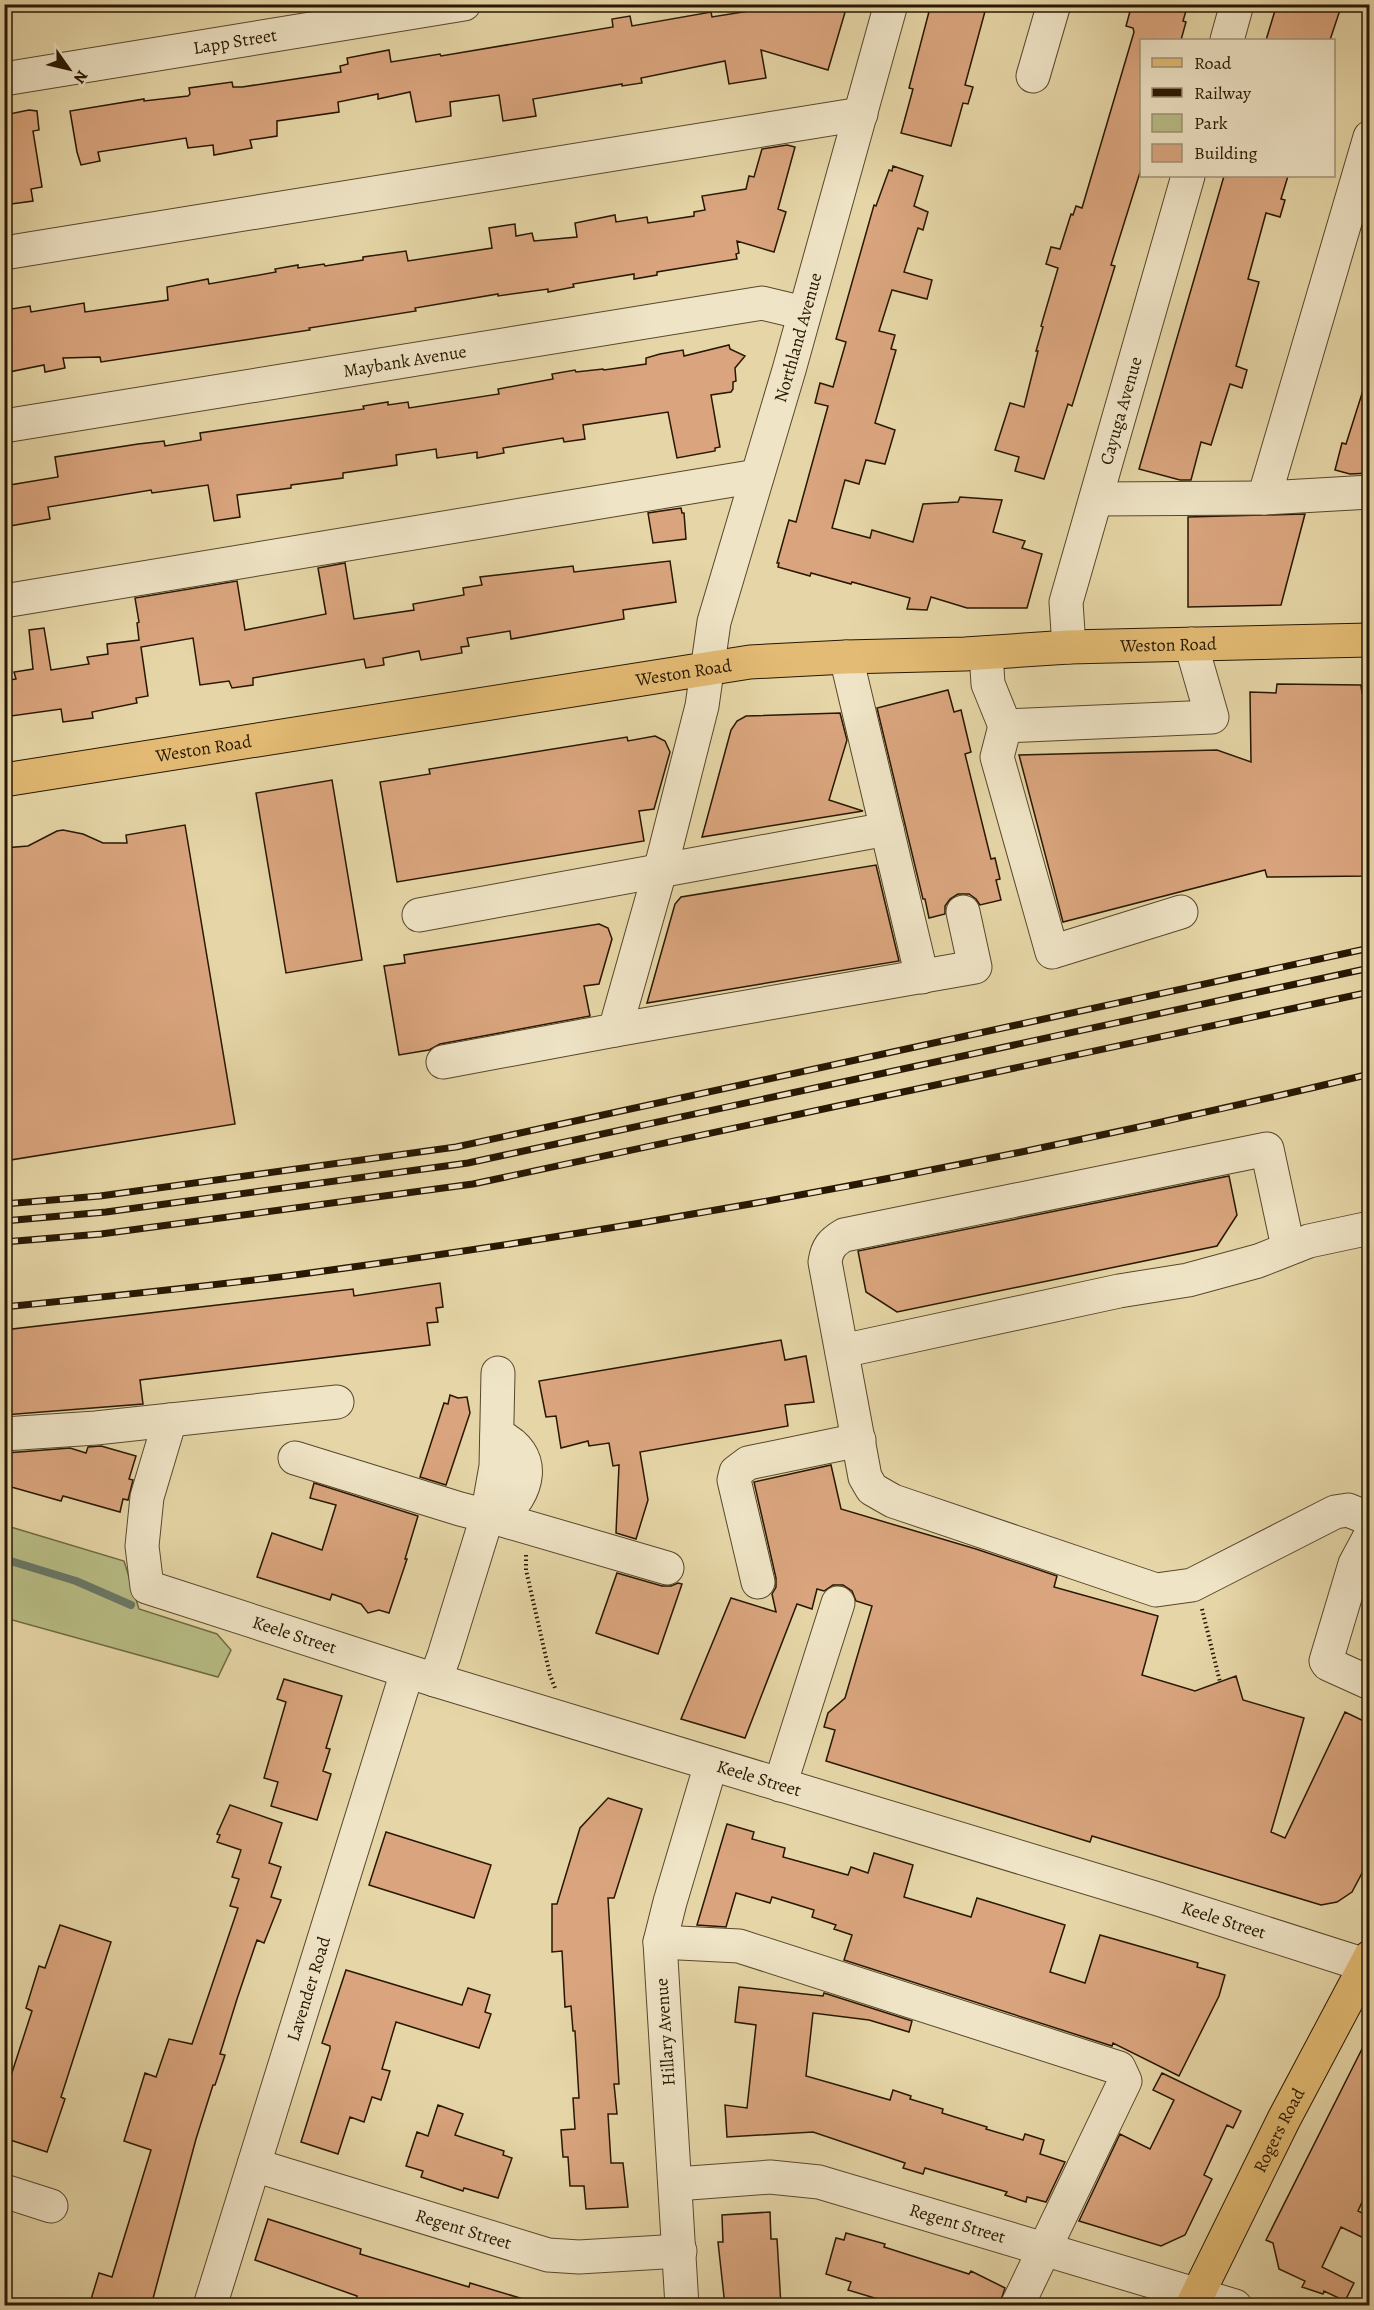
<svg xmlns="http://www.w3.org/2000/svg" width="1374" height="2310" viewBox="0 0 1374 2310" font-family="Alegreya,serif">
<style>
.green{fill:#b8bd85;stroke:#706a44;stroke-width:1.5}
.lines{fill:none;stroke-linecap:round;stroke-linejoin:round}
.stream{stroke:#6a7867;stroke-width:8}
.building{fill:#daa57e;stroke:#281702;stroke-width:1.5}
.minor-casing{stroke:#58472b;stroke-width:35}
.major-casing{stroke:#281702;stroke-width:35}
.path{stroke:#281702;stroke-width:4;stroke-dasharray:1.5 3;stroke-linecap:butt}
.minor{stroke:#efe4c6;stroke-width:33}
.major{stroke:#e3bb74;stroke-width:33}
.rail-casing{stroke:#281702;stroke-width:7}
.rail{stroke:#efe4c6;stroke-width:4.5;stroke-dasharray:14;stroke-linecap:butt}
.labels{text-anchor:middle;stroke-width:4.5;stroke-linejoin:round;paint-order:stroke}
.street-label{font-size:18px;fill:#281702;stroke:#efe4c6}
</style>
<rect width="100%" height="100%" fill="#e6d6a7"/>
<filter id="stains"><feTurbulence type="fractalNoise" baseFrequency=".00333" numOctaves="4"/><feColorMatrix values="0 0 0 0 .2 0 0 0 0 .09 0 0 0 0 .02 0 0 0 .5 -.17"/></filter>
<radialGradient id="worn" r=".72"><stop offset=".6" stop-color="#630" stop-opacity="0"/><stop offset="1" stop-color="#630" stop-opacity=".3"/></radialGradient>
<path class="green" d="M4,1525L124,1561L139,1609L217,1634L231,1650L218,1677L5,1618Z"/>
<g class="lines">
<path class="stream" d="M4,1559L76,1581L131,1605"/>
</g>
<path class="building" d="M772,4H831L846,9L828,70L761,50L766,78L729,84L725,61L641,78L642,83L622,86V84L533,99L536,116L503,121L499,95L450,102L451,116L416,122L410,92L378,99V94L338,102L339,112L277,121V136L250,140L252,148L214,155L213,145L188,148L186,138L98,152L100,161L81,165L77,152L70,111L144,99V101L188,96L190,94L189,88L232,82L233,87H242L341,72L340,66L348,64L347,58L389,50L391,62L440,54L441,56L613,27L612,19L630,16L632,26L711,12L712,17L761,9V6Z
M931,4H987L965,85L973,87L968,104L963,103L951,146L901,133L913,89L909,88Z
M1132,4H1188L1183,21L1186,22L1181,40H1142V166L1111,265L1115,266L1072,406L1068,404L1044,479L1015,471L1019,457L995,450L1010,403L1024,407L1038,351H1036L1043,327L1041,326L1058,268L1046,264L1051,247L1060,249L1071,214L1073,215L1076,206L1082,208L1134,32L1133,28L1126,26Z
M1277,4H1342L1330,40H1266Z
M29,110L37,111L39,130L33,131L42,187L31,189L33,201L4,205V115Z
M787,145L795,147L778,209L786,212L774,252L737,241L739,253L736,254L737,259L657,272V275L634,279V274L573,284L574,287L548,292V289L498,296V294L415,308L416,311L309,328L310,330L101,362L100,357L63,358L65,368L45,372L44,365L4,373V342L10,341L5,310L30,306L31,312L84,303L85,312L168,300L167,287L208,279L209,284L276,272L275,269L298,265V268L324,264L325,266L363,260V257L406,251L408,261L492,248L489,228L515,224L516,236L532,233L534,241L577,237L575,223L615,215L616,222L647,217L648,223L694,216V212L705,210L702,196L746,189L749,176L754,177L762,149Z
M893,166L923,176L914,206L928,212L923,230L918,228L904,272L932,280L927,299L892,290L879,331L895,335L891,349L896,350L875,423L895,430L885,464L866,460L859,484L845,480L832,528L870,538L872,530L913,542L923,504L958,502L960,497L1002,500L993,532L1025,541L1022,548L1042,554L1027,608H967L931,597L927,610L907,609L910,598L852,582L851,584L811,573L810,576L778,567L779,563H777L789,520L796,522L828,406L815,403L820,383L833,387L846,342L836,339L874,205L876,206L889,170L892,171Z
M1224,176H1288L1281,199L1285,200L1280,217L1266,213L1248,279L1259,282L1236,366L1247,370L1242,388L1230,384L1211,445L1201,442L1191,480H1180L1139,469Z
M729,345L730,349L745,356L735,368L736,381L733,382V389L731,392L711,395L720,447L715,448V451L677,458L668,412L583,425L585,439L564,442L563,438L503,448L504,453L477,458V452L437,458L436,449L396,455L397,465L343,473V478L291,485V488L237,495L240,517L214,521L208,485L152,493L151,490L48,507L50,519L4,527V486L58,477L55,457L138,444L164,441L165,446L201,440L200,433L364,409L363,406L388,402V405L408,402L409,408L499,394L498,389L553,379L552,374L575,370L576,372L603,369L604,370L646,364V358L660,354L683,350L684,356Z
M1365,384L1370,385V473L1350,474L1335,470L1342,443L1346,444Z
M681,508L682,513H684L686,539L653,543L648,513Z
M1305,514L1281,605L1188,607V517Z
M670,561L676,602L623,610L624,619L511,639L510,631L467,638L469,646L461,647L462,653L421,660L419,651L383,658L384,665L366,668L364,659L253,678V685L232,688L229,681L200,685L193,638L141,647L148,696L136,698L137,703L92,712L93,718L63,722L61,709L4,717V681L16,679L14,672L33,669L29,630L44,628L51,670L89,664L87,657L108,654L107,644L139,640L137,623L139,622L135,598L237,581L245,630L326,614L318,568L345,563L354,619L414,610L413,604L464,595L463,588L482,585L480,577L573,566L574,572Z
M1277,684L1361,685L1362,693H1370V876L1267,877L1265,870L1063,922L1019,755L1217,750L1251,762L1250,692L1276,693Z
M948,690L954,712L961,710L971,752L965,754L991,859L995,858L1000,879L996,880L1001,900L980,905L976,899L969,894H958L950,899L945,906V914L929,918L925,899H923L877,708Z
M840,713L847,740L829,800L863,811L702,837L731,730L737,721L746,716Z
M655,736L665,741L670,752L654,809L639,811L644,841L397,882L380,782L430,774L429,769L627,737L628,741Z
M332,780L362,960L286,973L256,793Z
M185,825L235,1124L4,1161V848L28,846L57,831L63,830L83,834L103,843H127L126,835Z
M876,865L899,961L647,1003L675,904L681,897Z
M599,924L608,928L612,939L599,984L584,986L590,1016L440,1044L429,1050L399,1055L384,966L405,963L404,955Z
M1229,1176L1237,1215L1217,1246L897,1312L866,1292L858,1251Z
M440,1283L443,1307L436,1308L438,1322L427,1323L430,1345L140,1380L143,1404L4,1415V1330L353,1289L354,1296Z
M781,1340L785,1360L806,1356L814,1402L785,1405L788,1426L640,1452L648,1500L636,1539L616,1533L619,1465L613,1466L609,1443L589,1446L588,1441L561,1448L556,1416L546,1417L539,1381Z
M450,1395L458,1398L467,1397L470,1413L446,1485L420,1477L444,1403L448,1404Z
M101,1446L136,1456L129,1479L133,1480L128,1500L123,1499L120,1512L63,1496L61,1501L4,1485L6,1453L70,1448L86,1453L88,1447Z
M831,1465L841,1509L976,1549L1057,1576L1054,1587L1158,1616L1142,1675L1195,1691L1236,1676L1243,1700L1304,1718L1271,1832L1285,1838L1345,1712L1370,1724V1858L1352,1892L1337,1902L1321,1905L1092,1836L1090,1842L826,1761L835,1730L824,1727L828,1713L845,1698L872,1606L856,1601L852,1591L843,1585H833L824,1591L817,1589L812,1609L797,1604L745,1738L681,1719L731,1598L776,1612L772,1594L776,1587V1578L754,1482Z
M314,1483L418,1516L405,1559H407L389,1613L379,1610L368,1613L361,1604L332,1594L330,1600L257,1577L272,1533L322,1550L336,1505L310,1498Z
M617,1573L662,1586H671L678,1583L682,1584L658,1654L596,1633Z
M284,1679L342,1696L326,1748L330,1749L323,1771L331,1774L317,1820L271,1806L278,1782L264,1778L286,1702L277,1699Z
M608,1798L642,1809L614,1898H608L619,2084H614L617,2114H608L611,2163H623L628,2207L586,2209L584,2186H570L568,2157H563L561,2130L575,2129L573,2098H579L575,2031H573L571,2006L565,2007L562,1951L552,1952V1904H557L580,1828Z
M230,1805L282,1823L269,1863L281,1867L271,1897L281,1900L264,1943L257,1940L237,1999L220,2054L225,2055L215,2085H213L196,2139L151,2306H89L99,2273L112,2277L151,2150L124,2141L145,2073L156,2077L169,2039L192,2044L238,1908L230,1906L239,1879L232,1877L241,1850L217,1842L220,1835L217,1834Z
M727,1824L754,1832L752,1839L785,1848L783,1857L848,1875L851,1867L868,1873L874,1853L913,1865L904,1897L971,1917L977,1898L1065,1925L1050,1972L1085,1983L1100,1935L1198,1963L1197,1967L1225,1975L1219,1996L1179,2076L1113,2043L1112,2046L844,1960L852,1935L834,1929L836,1925L812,1917L814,1910L772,1897L770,1903L736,1893L726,1927L697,1925Z
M386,1832L491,1865L474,1918L369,1885Z
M60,1925L111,1942L61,2097L65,2099L47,2152L4,2138V2097L32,2011L26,2008L39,1966L45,1968Z
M346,1970L462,2005L468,1988L490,1995L485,2012L491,2014L479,2048L396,2022L382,2069L390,2071L381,2100L372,2097L364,2122L350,2117L338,2154L301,2142L330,2049V2046L322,2043Z
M739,1987L823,1996L824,1993L912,2021L909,2032L869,2020L813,2013L806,2076L890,2100L893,2090L911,2096L910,2099L943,2109L942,2113L987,2127L986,2129L1023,2140L1025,2134L1044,2140L1040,2154L1065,2162L1046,2202L1027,2197L1026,2202L1005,2195L1007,2192L925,2168L923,2174L903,2168L905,2163L813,2132L727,2137L725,2105L747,2108L756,2025L735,2022Z
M1370,2033V2185L1358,2211L1370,2217V2241L1341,2227L1322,2267L1354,2283L1345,2301L1324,2291L1323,2294L1302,2287L1305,2281L1279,2269L1273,2243L1266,2240Z
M1162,2073L1241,2111L1233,2128L1227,2125L1204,2175L1212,2179L1185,2235L1161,2246L1079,2221L1120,2134L1150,2149L1174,2100L1153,2090Z
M438,2105L463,2114L455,2135L504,2151L503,2155L512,2158L498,2198L464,2188L463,2191L421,2177L423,2171L406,2166L417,2132L428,2136Z
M770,2212L771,2239H777L781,2306H725L718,2242H723L722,2215Z
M268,2219L361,2249L360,2254L469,2287L470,2283L530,2301V2306H355L357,2296L255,2260Z
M846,2233L885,2244L884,2247L969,2274L971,2271L1005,2288L999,2306H901L848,2290L851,2282L826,2274L836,2238L844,2240Z"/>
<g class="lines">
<g class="minor-casing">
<g id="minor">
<path d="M1227,40L1237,4"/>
<path d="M1033,76L1054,4"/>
<path id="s1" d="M4,79L464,4"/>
<path d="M1370,137L1264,498L1370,492"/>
<path d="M4,253L861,114"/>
<path id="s2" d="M4,426L762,303L804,313"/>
<path d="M1096,499L1264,498"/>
<path d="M4,601L757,476"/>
<path id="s3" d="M1069,647L1066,602L1188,176"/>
<path d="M986,653L988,684L1005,726L1212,717L1191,644"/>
<path d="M846,657L922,977"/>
<path d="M1005,726L997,757L1052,952L1181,912"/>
<path d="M419,915L887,829"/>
<path d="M615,1030L975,967L963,912"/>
<path id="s4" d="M443,1062L615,1030L660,871L702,706L714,622L789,370L891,4"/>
<path d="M1288,1247L1267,1149L844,1235C832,1242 827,1248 825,1262L865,1477L872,1489L893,1501L1156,1590L1192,1585L1335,1512L1348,1510L1370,1519"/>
<path d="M842,1351L1119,1291L1188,1280L1258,1261L1309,1241L1370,1228"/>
<path id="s5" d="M170,1420L147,1497L142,1546L147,1587L435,1680L1158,1899L1365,1965"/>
<path d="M4,1434L96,1428L337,1402"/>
<path d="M295,1458L460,1509L499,1519C529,1493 540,1454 497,1435"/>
<path d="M499,1519L667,1568"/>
<path d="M1370,1536L1355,1564L1326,1661L1328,1664L1370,1683"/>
<path d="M758,1582L734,1480L736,1472L748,1463L859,1440"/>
<path d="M435,1680L444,1656L487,1517L496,1466L498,1373"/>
<path d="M780,1785L838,1603"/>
<path d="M660,1942L739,1946L1119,2068L1125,2081L1017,2306"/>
<path id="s6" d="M254,2165L548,2255L579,2257L680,2251"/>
<path id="s7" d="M676,2184L770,2177L819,2182L1235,2306"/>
<path d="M4,2191L51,2206"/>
<path id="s8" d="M210,2306L407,1672"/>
<path d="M682,2306L660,1942L670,1902L711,1764"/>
</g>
</g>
<g class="major-casing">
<g id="major">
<path id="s9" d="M4,780L750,662L846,657L965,654L1069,647L1370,640"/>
<path id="s10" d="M1192,2306L1284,2119L1370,1957"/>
</g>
</g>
<path class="path" d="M526,1555V1570L550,1675L555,1688
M1202,1609L1220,1682"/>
<use href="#minor" class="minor"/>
<use href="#major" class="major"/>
<g class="rail-casing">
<path id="rail" d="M4,1204L100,1196L456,1147L1370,948
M4,1221L106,1212L468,1163L1370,968
M4,1242L101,1234L473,1184L1370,992
M4,1307C104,1297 203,1287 302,1274C661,1226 1018,1159 1370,1074"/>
</g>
<use href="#rail" class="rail"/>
</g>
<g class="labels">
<g class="street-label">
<text dy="6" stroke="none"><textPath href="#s1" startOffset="234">Lapp Street</textPath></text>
<text dy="6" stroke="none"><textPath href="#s4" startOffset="892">Northland Avenue</textPath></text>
<text dy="6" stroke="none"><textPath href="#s2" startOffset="406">Maybank Avenue</textPath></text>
<text dy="6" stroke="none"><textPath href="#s3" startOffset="244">Cayuga Avenue</textPath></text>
<text dy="6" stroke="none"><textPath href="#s9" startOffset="1174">Weston Road</textPath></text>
<text dy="6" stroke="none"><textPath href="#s9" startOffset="688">Weston Road</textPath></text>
<text dy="6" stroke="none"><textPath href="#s9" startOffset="202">Weston Road</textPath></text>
<text dy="6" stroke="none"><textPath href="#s5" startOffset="326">Keele Street</textPath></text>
<text dy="6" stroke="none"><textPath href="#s5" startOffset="812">Keele Street</textPath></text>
<text dy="6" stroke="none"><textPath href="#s5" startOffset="1298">Keele Street</textPath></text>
<text dy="6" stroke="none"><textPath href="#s8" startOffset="332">Lavender Road</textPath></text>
<text transform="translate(665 2032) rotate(-94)" y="6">Hillary Avenue</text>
<text dy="6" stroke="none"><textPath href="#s10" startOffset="196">Rogers Road</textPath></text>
<text dy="6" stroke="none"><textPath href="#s7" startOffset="288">Regent Street</textPath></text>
<text dy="6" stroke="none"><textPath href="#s6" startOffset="219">Regent Street</textPath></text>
</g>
</g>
<rect width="1374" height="2310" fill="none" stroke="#e6d6a7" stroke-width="24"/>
<rect x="6" y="6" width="1362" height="2298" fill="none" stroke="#281702" stroke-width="3"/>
<rect x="12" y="12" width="1350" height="2286" fill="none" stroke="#281702" stroke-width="1.5"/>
<rect x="1140" y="39" width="195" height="138" fill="#efe4c6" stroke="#9f9278" stroke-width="1.5"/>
<rect x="1152" y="58" width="30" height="9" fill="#e3bb74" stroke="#9f9278" stroke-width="1.5"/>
<text x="1194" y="69" font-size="18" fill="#281702">Road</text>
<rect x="1152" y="88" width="30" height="9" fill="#281702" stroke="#9f9278" stroke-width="1.5"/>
<text x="1194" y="99" font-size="18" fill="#281702">Railway</text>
<rect x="1152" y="114" width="30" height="18" fill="#b8bd85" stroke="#9f9278" stroke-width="1.5"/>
<text x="1194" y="129" font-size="18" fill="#281702">Park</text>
<rect x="1152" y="144" width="30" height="18" fill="#daa57e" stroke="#9f9278" stroke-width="1.5"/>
<text x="1194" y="159" font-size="18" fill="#281702">Building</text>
<g transform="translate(69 69) rotate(124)" stroke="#efe4c6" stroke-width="4.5" paint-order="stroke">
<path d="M0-4.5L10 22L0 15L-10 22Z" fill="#281702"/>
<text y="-9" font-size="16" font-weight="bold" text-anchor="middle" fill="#281702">N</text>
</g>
<rect width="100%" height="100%" filter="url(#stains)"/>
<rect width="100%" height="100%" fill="url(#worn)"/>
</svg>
